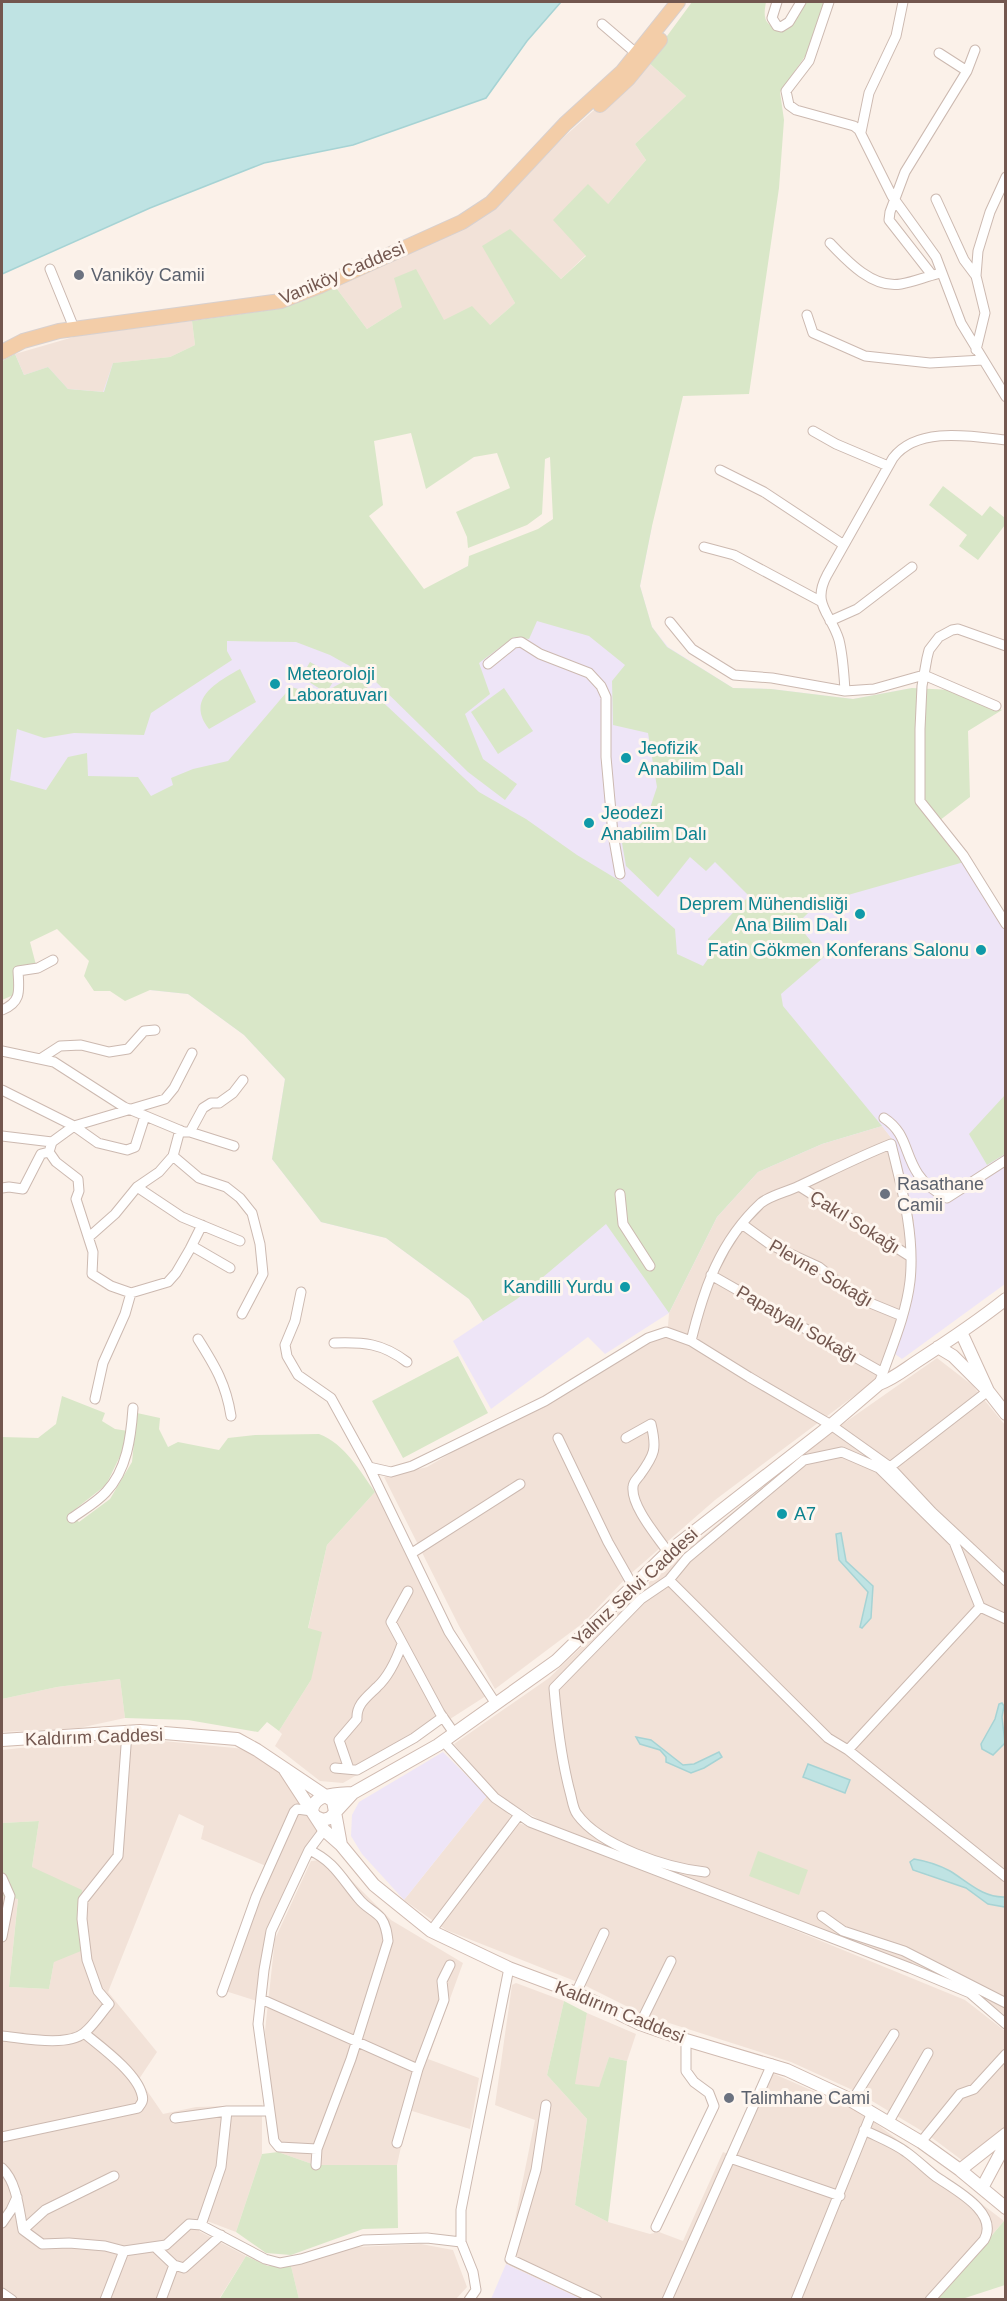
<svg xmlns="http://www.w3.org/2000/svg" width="1007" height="2301" viewBox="0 0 1007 2301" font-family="Arial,sans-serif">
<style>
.residential{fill:#f2e2d8}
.education{fill:#eee5f7}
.green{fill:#d9e7c8;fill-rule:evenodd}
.water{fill:#bfe3e3;stroke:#a6d3d4;stroke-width:1.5}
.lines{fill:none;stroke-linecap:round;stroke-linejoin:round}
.street-casing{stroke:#ccb9b0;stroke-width:11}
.secondary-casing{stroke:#d0bab0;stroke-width:14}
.primary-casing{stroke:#d8d0ce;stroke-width:16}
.street{stroke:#fff;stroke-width:9}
.secondary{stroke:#fff;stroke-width:12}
.primary{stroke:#f3cda8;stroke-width:14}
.worship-dot{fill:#6b7280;stroke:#fef6ef;stroke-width:2}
.culture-dot{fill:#0f9aa8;stroke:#fef6ef;stroke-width:2}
.labels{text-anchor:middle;stroke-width:6;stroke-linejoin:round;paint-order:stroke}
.street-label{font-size:18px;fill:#73574f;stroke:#fef6ef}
.worship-label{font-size:18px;fill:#5b616d;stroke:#fef6ef;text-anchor:start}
.culture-label{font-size:18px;fill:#0d838f;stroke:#fef6ef;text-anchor:start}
</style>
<rect width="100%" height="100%" fill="#fbf1e9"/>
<path class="residential" d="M648,62L686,96L635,144L646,160L608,204L554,220L586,255L561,279L510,230L483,246L515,303L490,325L444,320L402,307L367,329L334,285L481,217L518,185L565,136Z
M192,321L195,345L170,357L114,363L104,392L68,389L48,368L24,375L15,354L77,336Z
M882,1126L892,1139L914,1220L901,1316L878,1378L715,1500L628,1576L583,1623L495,1689L459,1626L384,1477L427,1467L664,1329L668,1326L669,1313L717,1217L758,1172L822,1144Z
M937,1358L972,1385L1005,1425V2015L974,1991L550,1826L497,1795L454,1744L549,1678L665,1567L830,1433Z
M375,1492L489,1694L422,1737L343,1783L320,1781L275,1746L282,1734L279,1731L311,1680L308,1629L327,1545Z
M120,1679L125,1718L79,1728L2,1732V1699L57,1687Z
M122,1737L245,1749L280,1773L318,1831L268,1932L257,2001L219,1989L266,1866L201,1839L204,1826L179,1814L108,1992L157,2052L139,2079L163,2114L196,2107L262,2105V2154L236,2232L199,2218V2231L246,2256L219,2299H2V1896L18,1898L9,1987L49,1989L54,1962L32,1867L39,1821L2,1823V1750Z
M487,1796L519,1823L758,1915L965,2000L1005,2031V2126L967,2164L927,2134L857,2092L791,2062L644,2015L580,1983L446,1930L404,1900Z
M330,1859L391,1920L463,1963L428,2059L479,2078L470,2129L409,2110L397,2165H315L278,2152L273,2132L265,2031L275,1939L311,1861Z
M516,1983L564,2001L547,2075L587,2119L575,2205L608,2222L650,2234L659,2232L683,2241L723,2152L735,2157L772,2073L861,2112L1004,2221L937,2299H581L506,2264L535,2120L495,2105L512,1985Z
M587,2013L636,2034L627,2061L609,2057L599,2088L574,2084Z
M421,2244L453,2250L467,2287L456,2299H299L291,2266L356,2247Z"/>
<path class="education" d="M15,354L24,375L48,367L68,389L103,392L113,363L424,590L468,566L652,526L640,586L652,627L668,647L733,688L771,689L853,699L912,688L916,808L964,862L1005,929V1284L902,1359L888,1349L901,1316L914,1220L892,1139L882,1126L822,1144L758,1172L717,1217L669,1313L605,1354L588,1337L491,1409L453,1341L483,1321L469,1299L386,1238L321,1222L272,1159L285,1079L244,1035L188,994L120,987L82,931L2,893V361Z
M443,1752L487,1796L404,1900L362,1854L351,1836L352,1815L359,1802Z
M506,2264L581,2299H491Z"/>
<path class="green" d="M692,2H766C763,18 764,25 781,30L791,24L806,2H825L811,48L780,92L784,120L779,188L749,394L683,396L652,526L640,586L652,627L667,647L733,688L771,689L853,699L912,688L952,690L1002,710L968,731L970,797L935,824L964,862L848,895L824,912L811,910L797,924L824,957L781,994L783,1006L882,1126L822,1144L758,1172L717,1217L669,1313L606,1224L517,1299L483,1321L469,1299L386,1238L321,1222L272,1159L285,1079L244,1035L188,994L150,990L125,1001L110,991H94L84,976L89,961L57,929L30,942L36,965L19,968L18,993L2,1000V361L15,354L24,375L48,367L68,389L104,392L113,363L170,357L195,345L192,321L278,309L334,285L367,329L402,307L394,278L416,269L444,320L472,306L490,325L515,303L482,246L510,229L561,279L586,256L553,220L588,184L608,204L646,160L635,144L686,96L648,62ZM411,433L426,489L474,457L497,453L510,488L456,512L467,537L468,548L527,525L542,514L545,459L550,457L553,519L538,529L469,556L468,566L424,589L369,516L383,505L374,441ZM537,621L589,636L625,665L612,681L613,725L648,733L657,787L647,817L622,843L626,866L658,897L690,857L706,871L715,862L749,896L708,939L710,956L703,966L677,954L675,929L620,881L577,855L526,819L479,792L357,678L332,668L343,682L328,690L336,677L310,662L301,677L325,692L320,695L291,687L228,761L193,769L171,778L173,785L151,796L138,777L88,776L87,753L68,757L46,790L10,780L17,729L44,738L74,733L144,735L151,713L232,660L227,651V641L296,642L330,655L373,679L468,772L505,800L517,784L483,759L465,714L490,694L479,663L514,637L529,639Z
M943,486L982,516L990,506L1005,518V525L978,560L959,546L967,535L929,505Z
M240,669L256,702L209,729C185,699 217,682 240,669Z
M504,688L533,731L498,754L471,712Z
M1005,1095V1154L987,1165L969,1134Z
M458,1356L488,1413L403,1458L372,1401Z
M62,1396L105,1413L102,1421L115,1429L128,1431L123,1450L106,1485L69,1514L79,1522L110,1499L132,1462L137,1413L160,1418L159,1429L168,1447L178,1442L219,1450L228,1438L255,1435L319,1434C345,1444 360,1471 375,1492L327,1545L308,1628L322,1632L311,1680L279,1731L267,1722L258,1732L188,1720L125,1718L120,1679L57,1687L2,1699V1437L38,1438L56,1424Z
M39,1821L32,1867L82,1890L81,1951L54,1962L49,1989L9,1987L18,1899L2,1896V1823Z
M758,1851L808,1870L799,1895L749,1876Z
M564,2001L587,2013L575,2084L599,2087L609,2057L627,2061L608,2222L575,2205L587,2119L547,2075Z
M278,2152L315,2165H397L398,2228L363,2229L291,2255L266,2253L236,2232L262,2154Z
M1004,2221L1006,2223L1005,2285L962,2299L937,2300Z
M246,2256L268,2266H291L299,2299L219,2300Z"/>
<path class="water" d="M2,2H561L527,41L486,98L353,145L264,163L150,208L2,274Z
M841,1533L846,1561L873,1586L871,1618L862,1628L860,1627L868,1592L839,1560L836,1534Z
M1002,1703L1004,1706L1002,1717L1005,1743L993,1755L982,1749L981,1744L995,1719L999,1704Z
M636,1737L651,1740L683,1765L694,1764L719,1752L722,1757L704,1768L691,1773L666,1762V1757L660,1750L640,1744Z
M808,1764L850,1780L845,1793L803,1777Z
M914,1859C926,1861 939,1865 950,1871C968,1882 983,1898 1005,1897V1907L988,1904L966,1888L913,1870L910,1862Z"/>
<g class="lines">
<g class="street-casing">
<path id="street" d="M777,2L772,18L777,26L781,27L789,22L801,2
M829,2L809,61L786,91L789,105L796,110L854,126L859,130L892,196L936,257L961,323L1006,397
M602,24L637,54
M939,53L967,71
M861,132L869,93L896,36L903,2
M936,199L964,260L976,276
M830,243C847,261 873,289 901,284C913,282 925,277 937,274
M50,269L74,328
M932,275L889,220L890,212L905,172L967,71L975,50
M807,315L813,333L865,356L930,363L983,360
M976,350L985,313L976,276L978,251L990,212L1006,177
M813,431L836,444L888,466
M720,470L764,492L844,545
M704,547L734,555L820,601
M830,621L857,609L912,567
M670,622L692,649L734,675L772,678L845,691L874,689L924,675
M1006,646L958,629L952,630L939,637L929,650L927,658L922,686L920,729V801L963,855L1006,924
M488,664L514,643L521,642L540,654L589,673L601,686L606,697V757L613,834L620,874
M924,675L996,706
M845,691C844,674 843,656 839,640C831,613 811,605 827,575L893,458C917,426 971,436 1006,440
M2,1010C22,1002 19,990 18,971L38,968L53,960
M2,1051L54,1062L124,1107L184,1132H190L203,1108L211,1103H219L233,1093L243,1080
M192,1053L174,1088L165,1099L74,1126L52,1142L49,1152L56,1162L78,1179L79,1191L76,1199L93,1252L92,1274L111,1286L131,1293L168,1282L176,1273L190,1249L202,1225
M40,1059L60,1046L81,1045L109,1052L128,1049L144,1031L155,1030
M2,1090L74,1126L98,1143L127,1150L135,1147L145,1116
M884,1118C907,1133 904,1153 918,1174C925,1185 936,1192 947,1198L1006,1160
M190,1132L234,1146
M2,1136L52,1142
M173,1156L199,1178L226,1187L240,1198L252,1213L260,1244L263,1274L242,1314
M799,1186L911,1257
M137,1187L182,1217L240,1241
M2,1188L9,1187L23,1189L41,1154L49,1152
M620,1194L623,1224L650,1266
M742,1224L771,1245L819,1267L858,1298L902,1316
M89,1237L115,1214L137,1187L159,1172L173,1156L180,1130
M192,1246L230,1268
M711,1275L883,1373
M301,1292L295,1321L285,1345L287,1356L298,1375L331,1398L369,1467L449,1632L496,1704
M198,1339C215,1366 226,1384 231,1416
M691,1341C704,1288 720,1241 761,1203C771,1195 787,1192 799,1186C831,1171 858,1157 891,1144C902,1189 915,1235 910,1281C906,1316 890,1351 879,1384
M334,1343C364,1342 382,1343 407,1362
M95,1399L103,1363L125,1314L131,1293
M558,1438L608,1542L633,1586
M626,1438L651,1424C657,1449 655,1454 640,1475C637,1479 633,1482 633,1487C631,1506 657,1536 668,1552
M369,1467L391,1472L412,1466L545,1401L648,1338L666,1332L691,1341L749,1377L831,1425L890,1467L932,1512L1006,1581
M890,1467L988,1391
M72,1518C83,1510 97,1502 106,1492C127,1470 131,1437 133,1408
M412,1553L520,1484
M669,1580L641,1599L554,1688C557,1723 561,1758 570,1792C572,1799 573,1809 577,1814C600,1846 667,1868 705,1872
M408,1591L391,1622L440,1713L454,1733
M980,1607L848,1750L828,1738L669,1580L687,1558L804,1460L842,1452L879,1468L954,1542L980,1607L1006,1619
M443,1741L495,1798L530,1822L910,1968L970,1993L1006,2024
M848,1750L1006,1877
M335,1768L357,1770L414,1738L443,1717
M349,1769L339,1740L357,1719C356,1704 368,1696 377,1687C388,1677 397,1658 402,1644
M309,1850C334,1861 342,1879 359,1899C365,1907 375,1911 381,1918C386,1925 387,1933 388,1941L351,2059L317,2149
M2,1878L10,1896L2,1937
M822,1916L843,1931L904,1951L1006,2003
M431,1931L519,1815
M222,1992L256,1897L294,1812L297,1809L312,1811
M576,1993L604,1933
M261,1999L418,2069L397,2143
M640,2024L671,1961
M2,2036C23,2038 67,2047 84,2033C94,2025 101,2013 109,2004L98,1991L87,1960L82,1919L83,1900L118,1856L127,1732
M418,2069L444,2000L442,1981L450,1965
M852,2101L894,2034
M546,2105L536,2170L510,2259L597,2300
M227,2111H269
M175,2118L227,2111L221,2167L201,2225
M888,2123L928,2053
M864,2130C878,2137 894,2143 906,2152C916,2159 925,2168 935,2176C953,2189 1000,2212 984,2240L930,2300
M2,2137L138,2108C141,2104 144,2101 142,2095C137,2073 101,2047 84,2033
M921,2142L960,2094L974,2089L1006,2054
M730,2158L840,2196
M316,2165L317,2149L279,2147L274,2141L258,2024L264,1970L271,1931L309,1850L324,1830
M2,2168C17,2182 19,2210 23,2230L42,2244L69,2243L105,2246L124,2251L105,2300
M2,2223L11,2210L17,2197
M656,2227L714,2106L709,2093L694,2082L686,2071V2040
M23,2230L45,2210L114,2176
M155,2247L174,2265
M124,2251L166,2245L189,2224L201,2225L265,2259L280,2263L301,2259L363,2240L427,2238L461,2242
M2,2293L12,2300
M161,2300L174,2265L184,2268L221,2235
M469,2300L476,2290L473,2272L461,2242V2210L509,1968
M667,2300L772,2064
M796,2300L872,2112"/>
</g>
<g class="secondary-casing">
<path id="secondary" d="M938,1347L953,1356L988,1391L961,1332
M988,1391L1006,1414
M2,1740L140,1731L237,1739L257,1750L333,1801L341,1845
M285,1770L324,1830L341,1845L374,1885L431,1931L509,1968L576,1993L640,2024L686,2040L787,2070L845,2097L921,2142L960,2170L1006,2208
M312,1811C313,1793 339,1794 353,1793
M316,1817L323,1820L330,1818L353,1793L438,1745L556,1661L668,1552L831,1425L879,1384C893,1379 904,1370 916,1362C947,1342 977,1322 1006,1299
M960,2170L1006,2134
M982,2188L1006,2143"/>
</g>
<g class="primary-casing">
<path id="primary" d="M600,105L628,79L660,40
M2,352L23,341L59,331L281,301L320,286L462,222L491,203L565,124L622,72L678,2"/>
</g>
<use href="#street" class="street"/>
<use href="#secondary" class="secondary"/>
<use href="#primary" class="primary"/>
</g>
<g class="worship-dot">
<circle cx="79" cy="275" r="6"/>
<circle cx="885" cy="1194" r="6"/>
<circle cx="729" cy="2098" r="6"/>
</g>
<g class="culture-dot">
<circle cx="275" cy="684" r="6"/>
<circle cx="626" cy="758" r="6"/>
<circle cx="589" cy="823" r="6"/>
<circle cx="860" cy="914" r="6"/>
<circle cx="981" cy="950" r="6"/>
<circle cx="625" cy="1287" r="6"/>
<circle cx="782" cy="1514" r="6"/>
</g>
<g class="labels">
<g class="street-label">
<text transform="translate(342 273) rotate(-23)" y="6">Vaniköy Caddesi</text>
<text transform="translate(855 1222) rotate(32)" y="6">Çakıl Sokağı</text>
<text transform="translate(821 1273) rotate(30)" y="6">Plevne Sokağı</text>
<text transform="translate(797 1324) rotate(30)" y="6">Papatyalı Sokağı</text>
<text transform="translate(635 1587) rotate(-43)" y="6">Yalnız Selvi Caddesi</text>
<text transform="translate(94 1737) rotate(-2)" y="6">Kaldırım Caddesi</text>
<text transform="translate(620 2012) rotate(22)" y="6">Kaldırım Caddesi</text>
</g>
<g class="worship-label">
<text x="91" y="281">Vaniköy Camii</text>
<text x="897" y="1190">Rasathane<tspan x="897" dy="21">Camii</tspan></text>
<text x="741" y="2104">Talimhane Cami</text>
</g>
<g class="culture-label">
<text x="287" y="680">Meteoroloji<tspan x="287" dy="21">Laboratuvarı</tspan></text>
<text x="638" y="754">Jeofizik<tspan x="638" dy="21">Anabilim Dalı</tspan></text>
<text x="601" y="819">Jeodezi<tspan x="601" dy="21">Anabilim Dalı</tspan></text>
<text x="848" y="910" text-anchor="end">Deprem Mühendisliği<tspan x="848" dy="21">Ana Bilim Dalı</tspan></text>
<text x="969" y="956" text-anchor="end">Fatin Gökmen Konferans Salonu</text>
<text x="613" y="1293" text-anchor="end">Kandilli Yurdu</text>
<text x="794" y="1520">A7</text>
</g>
</g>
<rect width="1007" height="2301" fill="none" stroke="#73574f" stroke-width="6"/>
</svg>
